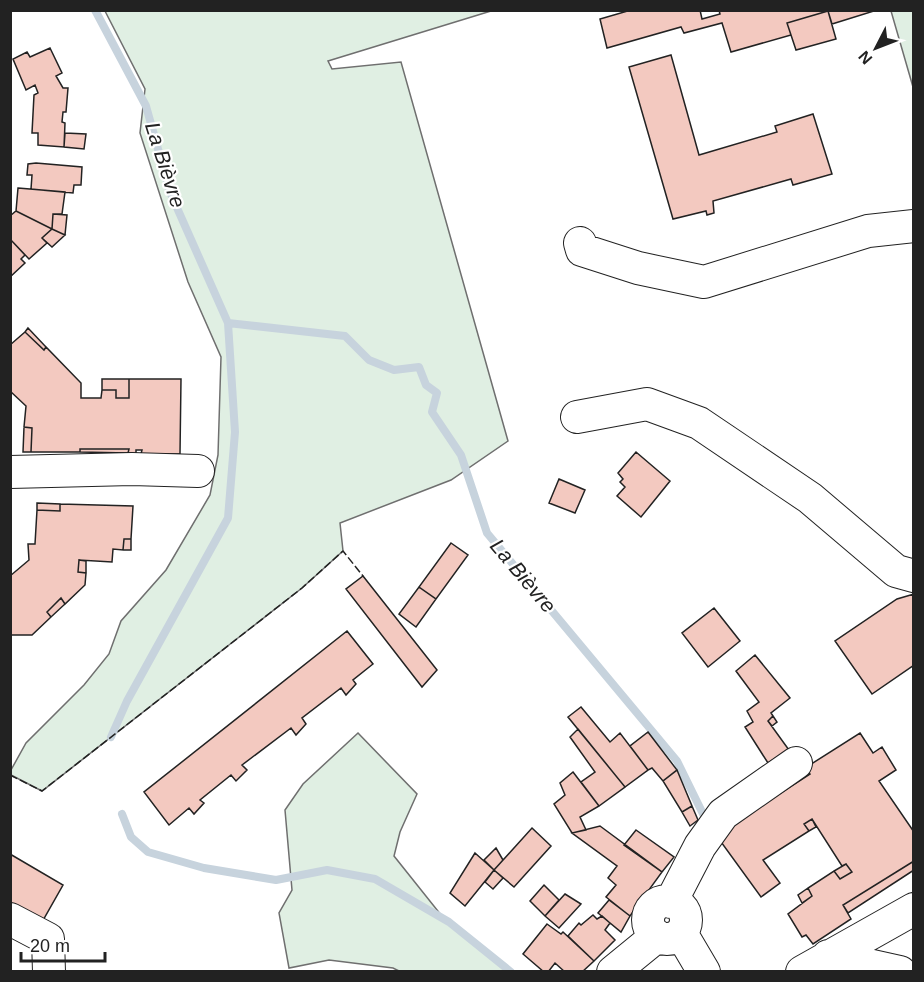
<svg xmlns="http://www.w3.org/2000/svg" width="924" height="982" viewBox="0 0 924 982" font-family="Arial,sans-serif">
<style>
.green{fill:#e0efe3;stroke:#6f6f6f;stroke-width:1.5}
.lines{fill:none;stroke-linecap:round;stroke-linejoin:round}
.stream{stroke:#c7d3dd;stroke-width:8}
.building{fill:#f3c9c0;stroke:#222;stroke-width:1.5}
.minor-casing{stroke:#222;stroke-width:34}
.minor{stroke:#fff;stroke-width:32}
.fence{stroke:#222;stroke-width:1.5;stroke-dasharray:8 3;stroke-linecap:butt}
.labels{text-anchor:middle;stroke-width:4.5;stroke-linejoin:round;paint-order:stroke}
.water-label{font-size:21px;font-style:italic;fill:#222;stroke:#fff}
</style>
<rect width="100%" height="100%" fill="#fff"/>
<path class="green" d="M105,11H491L328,61L332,69L401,62L508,441L451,480L340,523L343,551L302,588L42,791L11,775V770L26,743L84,685L109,654L121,621L166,570L210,495L218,455L221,357L188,282L140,133L145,89Z
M891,11H913V87Z
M358,733L417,794L400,832L394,856L449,925L513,971H399L393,968L329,960L289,968L279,913L292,890L285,810L303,784Z"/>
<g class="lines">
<path class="stream" d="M95,10L146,106L170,192L228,323L345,336L369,360L394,370L419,367L426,385L437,393L432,412L461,455L487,533L677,761L704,816
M111,737L127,701L228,518L235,432L228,323
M122,814L131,837L148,852L204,868L276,880L327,870L375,879L449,922L511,972"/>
</g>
<path class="building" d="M631,10H700L702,19L720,14L719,10H874V11L832,24L828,11L787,23L791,35L731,52L722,23L684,33L681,27L607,48L600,19Z
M828,11L836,39L796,50L787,23Z
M50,48L62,73L56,76L63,88H68L66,112H63L62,122L65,123L64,147L38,145V133H32L34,95L38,93L35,85L26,90L13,59L27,52L30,57Z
M671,55L699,155L777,132L775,126L813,114L832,174L793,185L791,179L713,201L714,213L707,215L706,211L673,219L629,67Z
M65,133L86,134L84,149L64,147Z
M36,163L82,167L81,185H74L73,193L31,189L32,175H27L28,164Z
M18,188L65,192L62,214H53L52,229L16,211Z
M16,211L52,229L42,238L47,243L29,259L10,239V216Z
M53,214L67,215L65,235L52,229Z
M52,229L65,235L52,247L42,238Z
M10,239L25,255L21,259L25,263L10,277Z
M28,328L46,347L44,350L25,332Z
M25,332L44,350L46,347L81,383V398H101L102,390H116V398H129V379H181L180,454H141L142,450H136V454L128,453L129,449H80V452H31L32,428L24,427L26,406L10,391V345Z
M102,379H129V398H116V390H102Z
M24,427L32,428L31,452H23Z
M80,449H129L128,453L80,452Z
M636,452L670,481L641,517L617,496L625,487L620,482L623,479L618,473Z
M559,479L585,490L575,513L549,503Z
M37,503L60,504V511L37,510Z
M60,504L133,506L131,539H124L123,550L113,549L112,562L79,560L78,572L86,573L85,585L65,604L61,598L47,612L51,617L32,635H10V576L29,560L28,544H35L37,510L60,511Z
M124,539H131V550H123Z
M451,543L468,555L436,599L419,587Z
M79,560L86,561V573L78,572Z
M363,576L437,670L422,687L346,589Z
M419,587L436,599L416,627L399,614Z
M914,594V665L872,694L835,641L897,599Z
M61,598L65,604L51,617L47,612Z
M714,608L740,641L708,667L682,633Z
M347,631L373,664L353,680L356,684L346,695L341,688L302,718L306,724L296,735L291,728L242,765L247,770L236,781L231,775L200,800L204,803L194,814L189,808L169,825L144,792Z
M755,655L790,698L771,713L773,716L768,721L789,750L768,763L745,727L753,722L747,711L759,702L736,671Z
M581,707L610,742L620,733L648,770L625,787L568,717Z
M773,716L777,722L772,726L768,721Z
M578,729L625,787L599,806L581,782L595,772L570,737Z
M648,732L677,770L663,781L652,768L648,770L630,746Z
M860,733L873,753L882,747L896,770L879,781L914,832V861L843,905L851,919L813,944L806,935L802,937L788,914L812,896L808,888L834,871L840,879L852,872L846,864L842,866L812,819L804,824L809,831L763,860L780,883L761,897L716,835L810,774L805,768Z
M677,770L692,806L682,812L663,781Z
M573,772L599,806L580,817L586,830L572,833L554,804L565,795L560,783Z
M692,806L698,820L690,826L682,812Z
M812,819L816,827L809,831L804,824Z
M600,826L662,872L630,916L606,897L616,885L608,878L617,866L572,833Z
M532,828L551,846L514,887L494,870Z
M636,830L674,857L662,872L624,845Z
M496,848L503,860L494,870L484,860Z
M475,853L494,870L465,906L450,893Z
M10,854L63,885L42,922L10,912Z
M914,861V870L848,913L843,905Z
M846,864L852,872L840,879L834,871Z
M494,870L503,878L493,889L485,882Z
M544,885L559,900L545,916L530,901Z
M808,888L812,896L802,903L798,895Z
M565,894L581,904L559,928L545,916Z
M609,900L630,916L621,932L598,913Z
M593,915L597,919L602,916L610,923L605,930L615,940L594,961L568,936L579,923L581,925Z
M547,924L561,934L563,932L594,961L582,972H565L555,963L548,972H544L523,954Z"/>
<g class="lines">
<g class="minor-casing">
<path id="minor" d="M580,243L582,250L638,268L704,282L868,231L914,226
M577,417L647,404L699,423L810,498L896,571L914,576
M10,472L132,469L198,471
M648 920a19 19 0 1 1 38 0a19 19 0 1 1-38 0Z
M671,902L700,846L723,814L796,763
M10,919L48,939L49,972
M681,933L704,972
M828,956L900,972
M613,972L657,936
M802,972L914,909"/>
</g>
<use href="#minor" class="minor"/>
<path class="fence" d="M10,775L42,791L302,588L343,551L363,576"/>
</g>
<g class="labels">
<g class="water-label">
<text transform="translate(165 165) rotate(72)" y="7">La Bièvre</text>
<text transform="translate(523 576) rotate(50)" y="7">La Bièvre</text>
</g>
</g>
<rect width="924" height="982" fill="none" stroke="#222222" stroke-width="24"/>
<g transform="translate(876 48) rotate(228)" stroke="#ffffff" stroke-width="4.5" paint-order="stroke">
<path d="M0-4.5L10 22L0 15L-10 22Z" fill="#222222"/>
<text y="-9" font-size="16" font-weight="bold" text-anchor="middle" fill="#222222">N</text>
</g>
<path d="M21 952v9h84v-9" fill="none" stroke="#222222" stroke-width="3"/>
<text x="30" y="952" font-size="18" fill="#222222" stroke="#ffffff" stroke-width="4.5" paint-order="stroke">20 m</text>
</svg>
